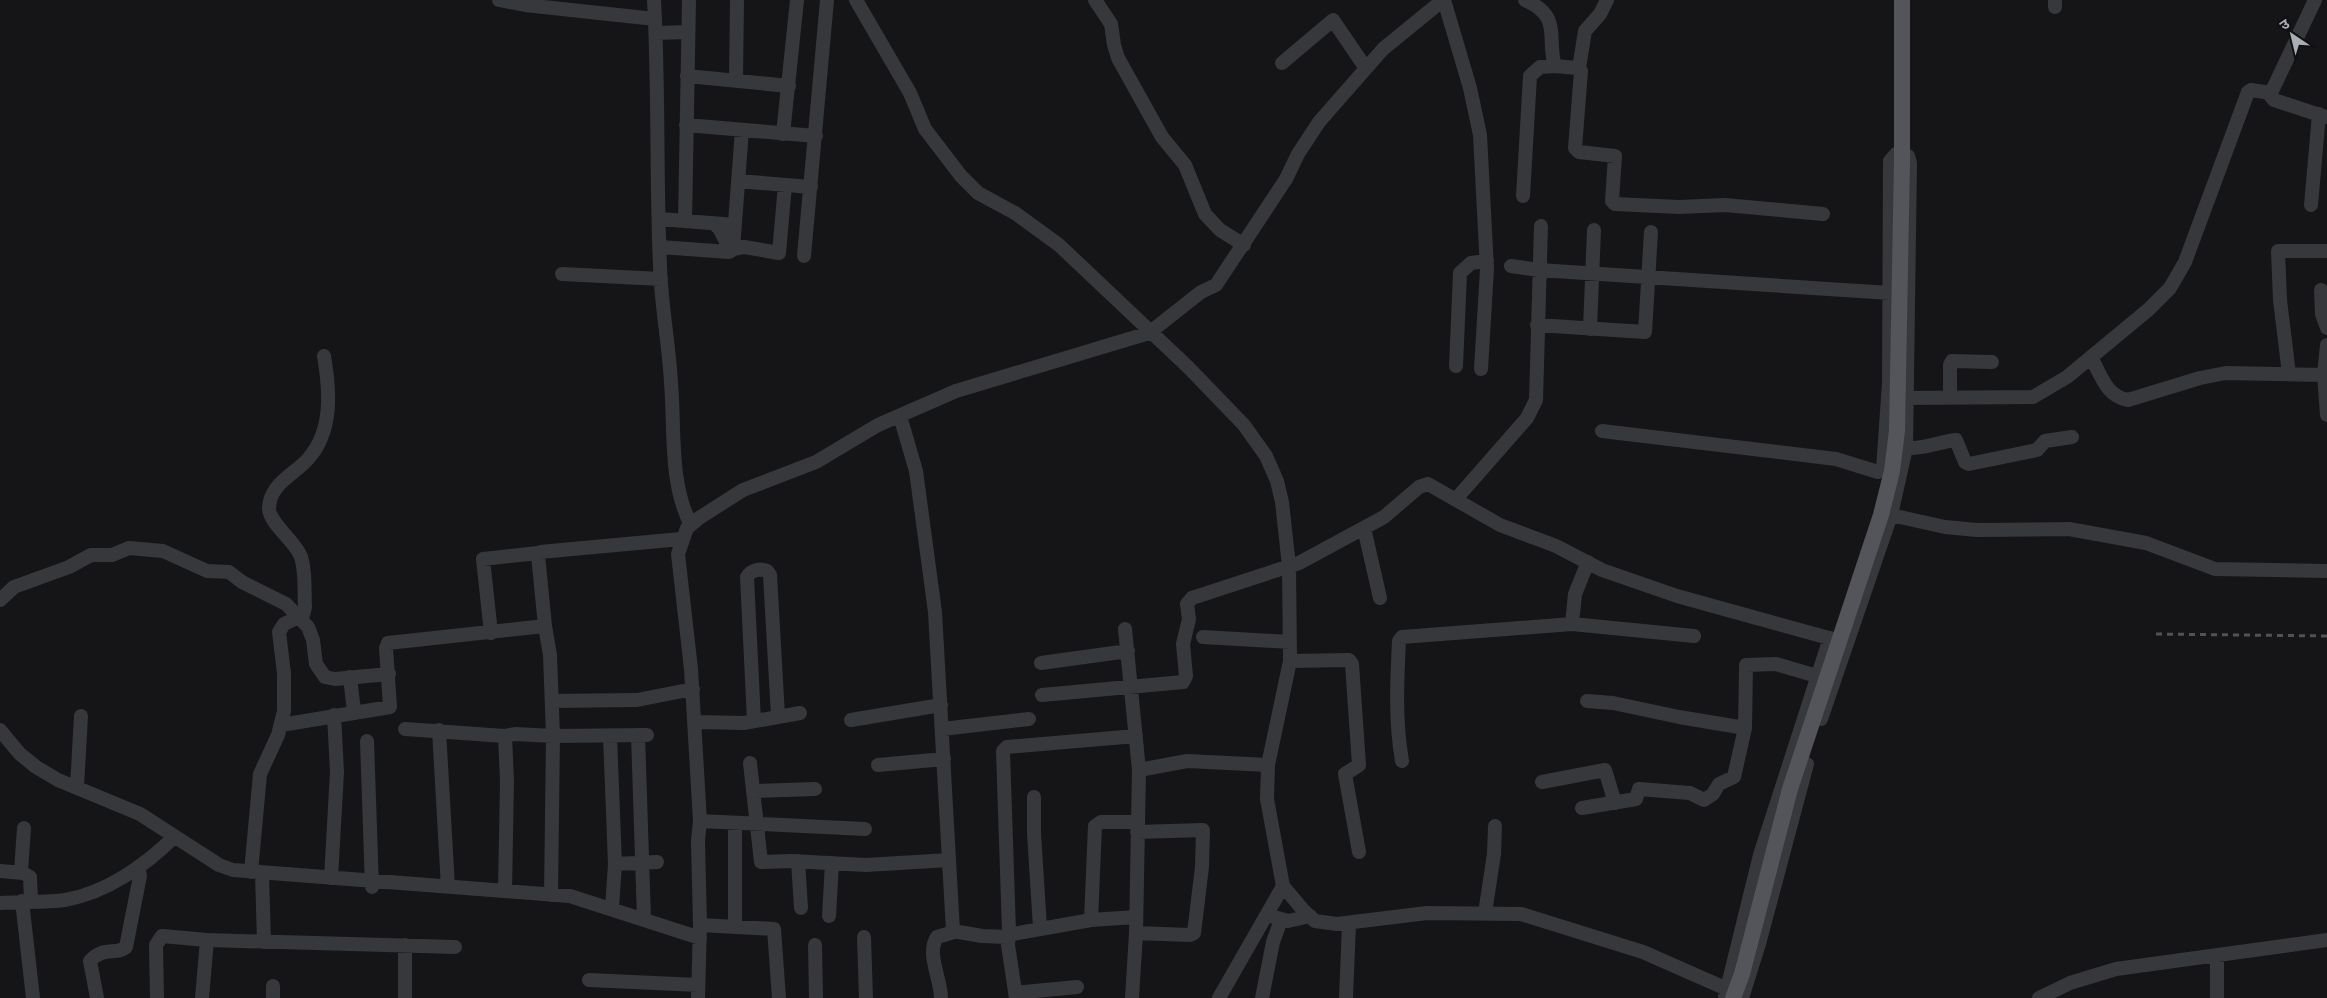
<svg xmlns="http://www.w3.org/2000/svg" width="2327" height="998" viewBox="0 0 2327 998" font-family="Overpass,'Noto Sans Devanagari',sans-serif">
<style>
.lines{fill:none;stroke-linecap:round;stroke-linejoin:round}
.minor{stroke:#37383c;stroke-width:14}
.major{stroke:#53555a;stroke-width:16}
.rail{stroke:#505256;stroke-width:3;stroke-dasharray:6 5;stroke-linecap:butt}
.major-bridge{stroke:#53555a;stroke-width:16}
</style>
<rect width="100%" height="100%" fill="#151517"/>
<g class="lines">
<path class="minor" d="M499,0L525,5L655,19
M654,0C659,89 656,177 660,266C661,305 669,344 671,383C675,429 669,483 691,525
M856,0L910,93L925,129L961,176L978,193L1015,213L1059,245L1188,367L1244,425L1266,456L1277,481L1282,502L1289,566L1290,661L1268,765L1267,799L1283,886L1304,911L1315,921L1337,924L1427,913L1521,914L1643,952L1727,989L1740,998
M1095,0L1111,24L1114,45L1118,58L1162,137L1185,165L1205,214L1220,230L1244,245
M1444,0L1470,88L1480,135L1487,269L1481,369
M1525,0C1563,17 1546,37 1555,66L1577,68L1581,71L1575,148L1579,152L1615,156L1612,201L1615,204L1679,207L1725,205L1823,214
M2055,0V7
M656,33L688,32
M1282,63L1333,20L1365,67
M1579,68L1585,31L1600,14L1607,0
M687,76L789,86
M736,81L737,0
M2269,94L2274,100L2326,117
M686,125L816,136
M783,134L797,0
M738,181L811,187
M1523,196L1530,76L1540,67L1555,66
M2311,205L2319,114
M660,219L735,225
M685,221L689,0
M713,223L719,228L731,251
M660,247L729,252L733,249L742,130
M733,249L744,247L779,253L785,185
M804,256L827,0
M1511,266L1539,270L1890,293
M562,274L661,279
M2321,290L2322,314L2327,328
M1537,325L1645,332L1651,232
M1590,329L1594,230
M2091,357C2101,375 2106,396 2128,400L2200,378L2226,373L2324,375L2327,415
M1456,366L1460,273L1471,263L1487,261
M2289,374L2280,300L2278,251H2327
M2324,375L2327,345
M1950,397V365L1952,361L1992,362
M1907,398L2033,397L2067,377L2148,310L2170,288L2185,262L2248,92L2251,90L2271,93L2315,0
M900,416L916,471L935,612L953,931L982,936L1007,937
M1602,431L1836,459L1878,472L1883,469L1889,383L1890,161L1896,154L1902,153L1908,156L1910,163L1906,448L1891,515L1821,719
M1906,448C1924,449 1938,442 1956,440L1965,462L1969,464L2037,450L2045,441L2072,437
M1456,499L1527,418L1536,400L1541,226
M1891,515L1945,527L1977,530L2069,529L2146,543L2215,569L2327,571
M1364,528L1380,598
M0,600L14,587L69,567L91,555H112L129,548L163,551L207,571L229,572L242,582L286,604L308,627L313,640L316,664L325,677L335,679L389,674
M1572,624L1575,594L1588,562
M1125,629L1139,770
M491,633L483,559L538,553
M1203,637L1290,642
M1290,661L1349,660L1352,664L1359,765L1345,774L1359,852
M1041,663L1128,651
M350,677L354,712
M1042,695L1183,682L1186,676L1183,644L1189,619L1187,604L1192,598L1299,563L1384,517L1419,487L1428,484L1500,525L1556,546L1602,570L1677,596L1847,643
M552,701L637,700L693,689
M1587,701L1613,703L1679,717L1745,728
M851,720L941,705
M754,721L747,577C751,570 760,568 767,571L770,575L778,716
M696,722L744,723L800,713
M281,725L390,707L386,648L388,643L545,626L538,555L540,552L681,539
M405,729L505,736L515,734L553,736L550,655L545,626
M942,729L1029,719
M0,730L20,754L36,767L58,780L140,814L219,865L233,870L570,896L700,938
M439,730L448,887
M638,735L644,919
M505,736L507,781L505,891
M610,736L615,864L612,908
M1136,736L1007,747L1003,751L1009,932L1013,934L1091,920L1136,917
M367,741L372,887
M1402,761C1395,721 1397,681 1399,641L1402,637L1572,624L1694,636
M750,763L761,862L791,861L866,865L949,860
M878,765L944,759
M1542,782L1605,770L1615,803
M77,787L81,716
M753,791L815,789
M1034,797V833L1040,928
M1582,808L1636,799L1639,789L1690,793L1704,800L1713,794L1719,784L1734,777L1745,728L1746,665L1776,664L1817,676
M700,821L865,829
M798,861L801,908
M615,864L657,862
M0,871L23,873L30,877L31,901
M251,872L260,774L278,735L284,711V673L279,632L284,624L303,615L305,607C304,591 306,572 301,557C296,542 270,524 269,509C269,484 294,475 308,459C333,431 330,391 324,356
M23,873L21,871L24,828
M262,873L264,942
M331,878L337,772L334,715
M551,895L553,736L647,735
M22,901L33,998
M0,903C22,901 44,903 65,900C106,893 146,865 174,837
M1485,913L1494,854L1495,826
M829,916L832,863
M1274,917L1288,921L1310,916
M1091,920L1095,826L1101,822H1138
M700,925L774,929L779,998
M735,926V824
M1009,932L1008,945L1016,998
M1136,933L1190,935L1194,933L1202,867L1203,830L1137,832
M864,937L866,998
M405,945V998
M815,945L816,998
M2217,956V998
M589,980L698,985
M1015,993L1077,987
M1725,997L1760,855L1830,638
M97,998L90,961C104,945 117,956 126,947L140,876L138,867
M157,998L156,945L162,936L207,940L455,947
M202,998L207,940
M273,998V986
M698,998L700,925L698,841L700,821L691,669L678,554L687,528L699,518L743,490L816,462L878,425L956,391L1149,333L1201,292L1216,285L1286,179L1298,154L1319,122L1383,49L1443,0
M941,998C941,978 926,954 937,937L954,932
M1132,998L1136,933L1139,770L1187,761L1268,765
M1219,998L1283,886
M1262,998L1273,942L1281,920
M1346,998L1349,924
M1742,998L1759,944L1807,764
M2039,998L2070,983L2116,969L2327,940"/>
<path class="major" d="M1902,161V0"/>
<path class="rail" d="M2156,634L2327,636"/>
<path class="major-bridge" d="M1733,998L1742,974L1790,789L1881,515L1892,471L1897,431L1902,161"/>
</g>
<g transform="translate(2292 35) rotate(325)" stroke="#101012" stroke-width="4" paint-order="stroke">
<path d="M0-4L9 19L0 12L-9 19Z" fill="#a9adb6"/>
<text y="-8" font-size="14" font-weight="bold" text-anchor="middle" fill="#a9adb6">उ</text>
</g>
</svg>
